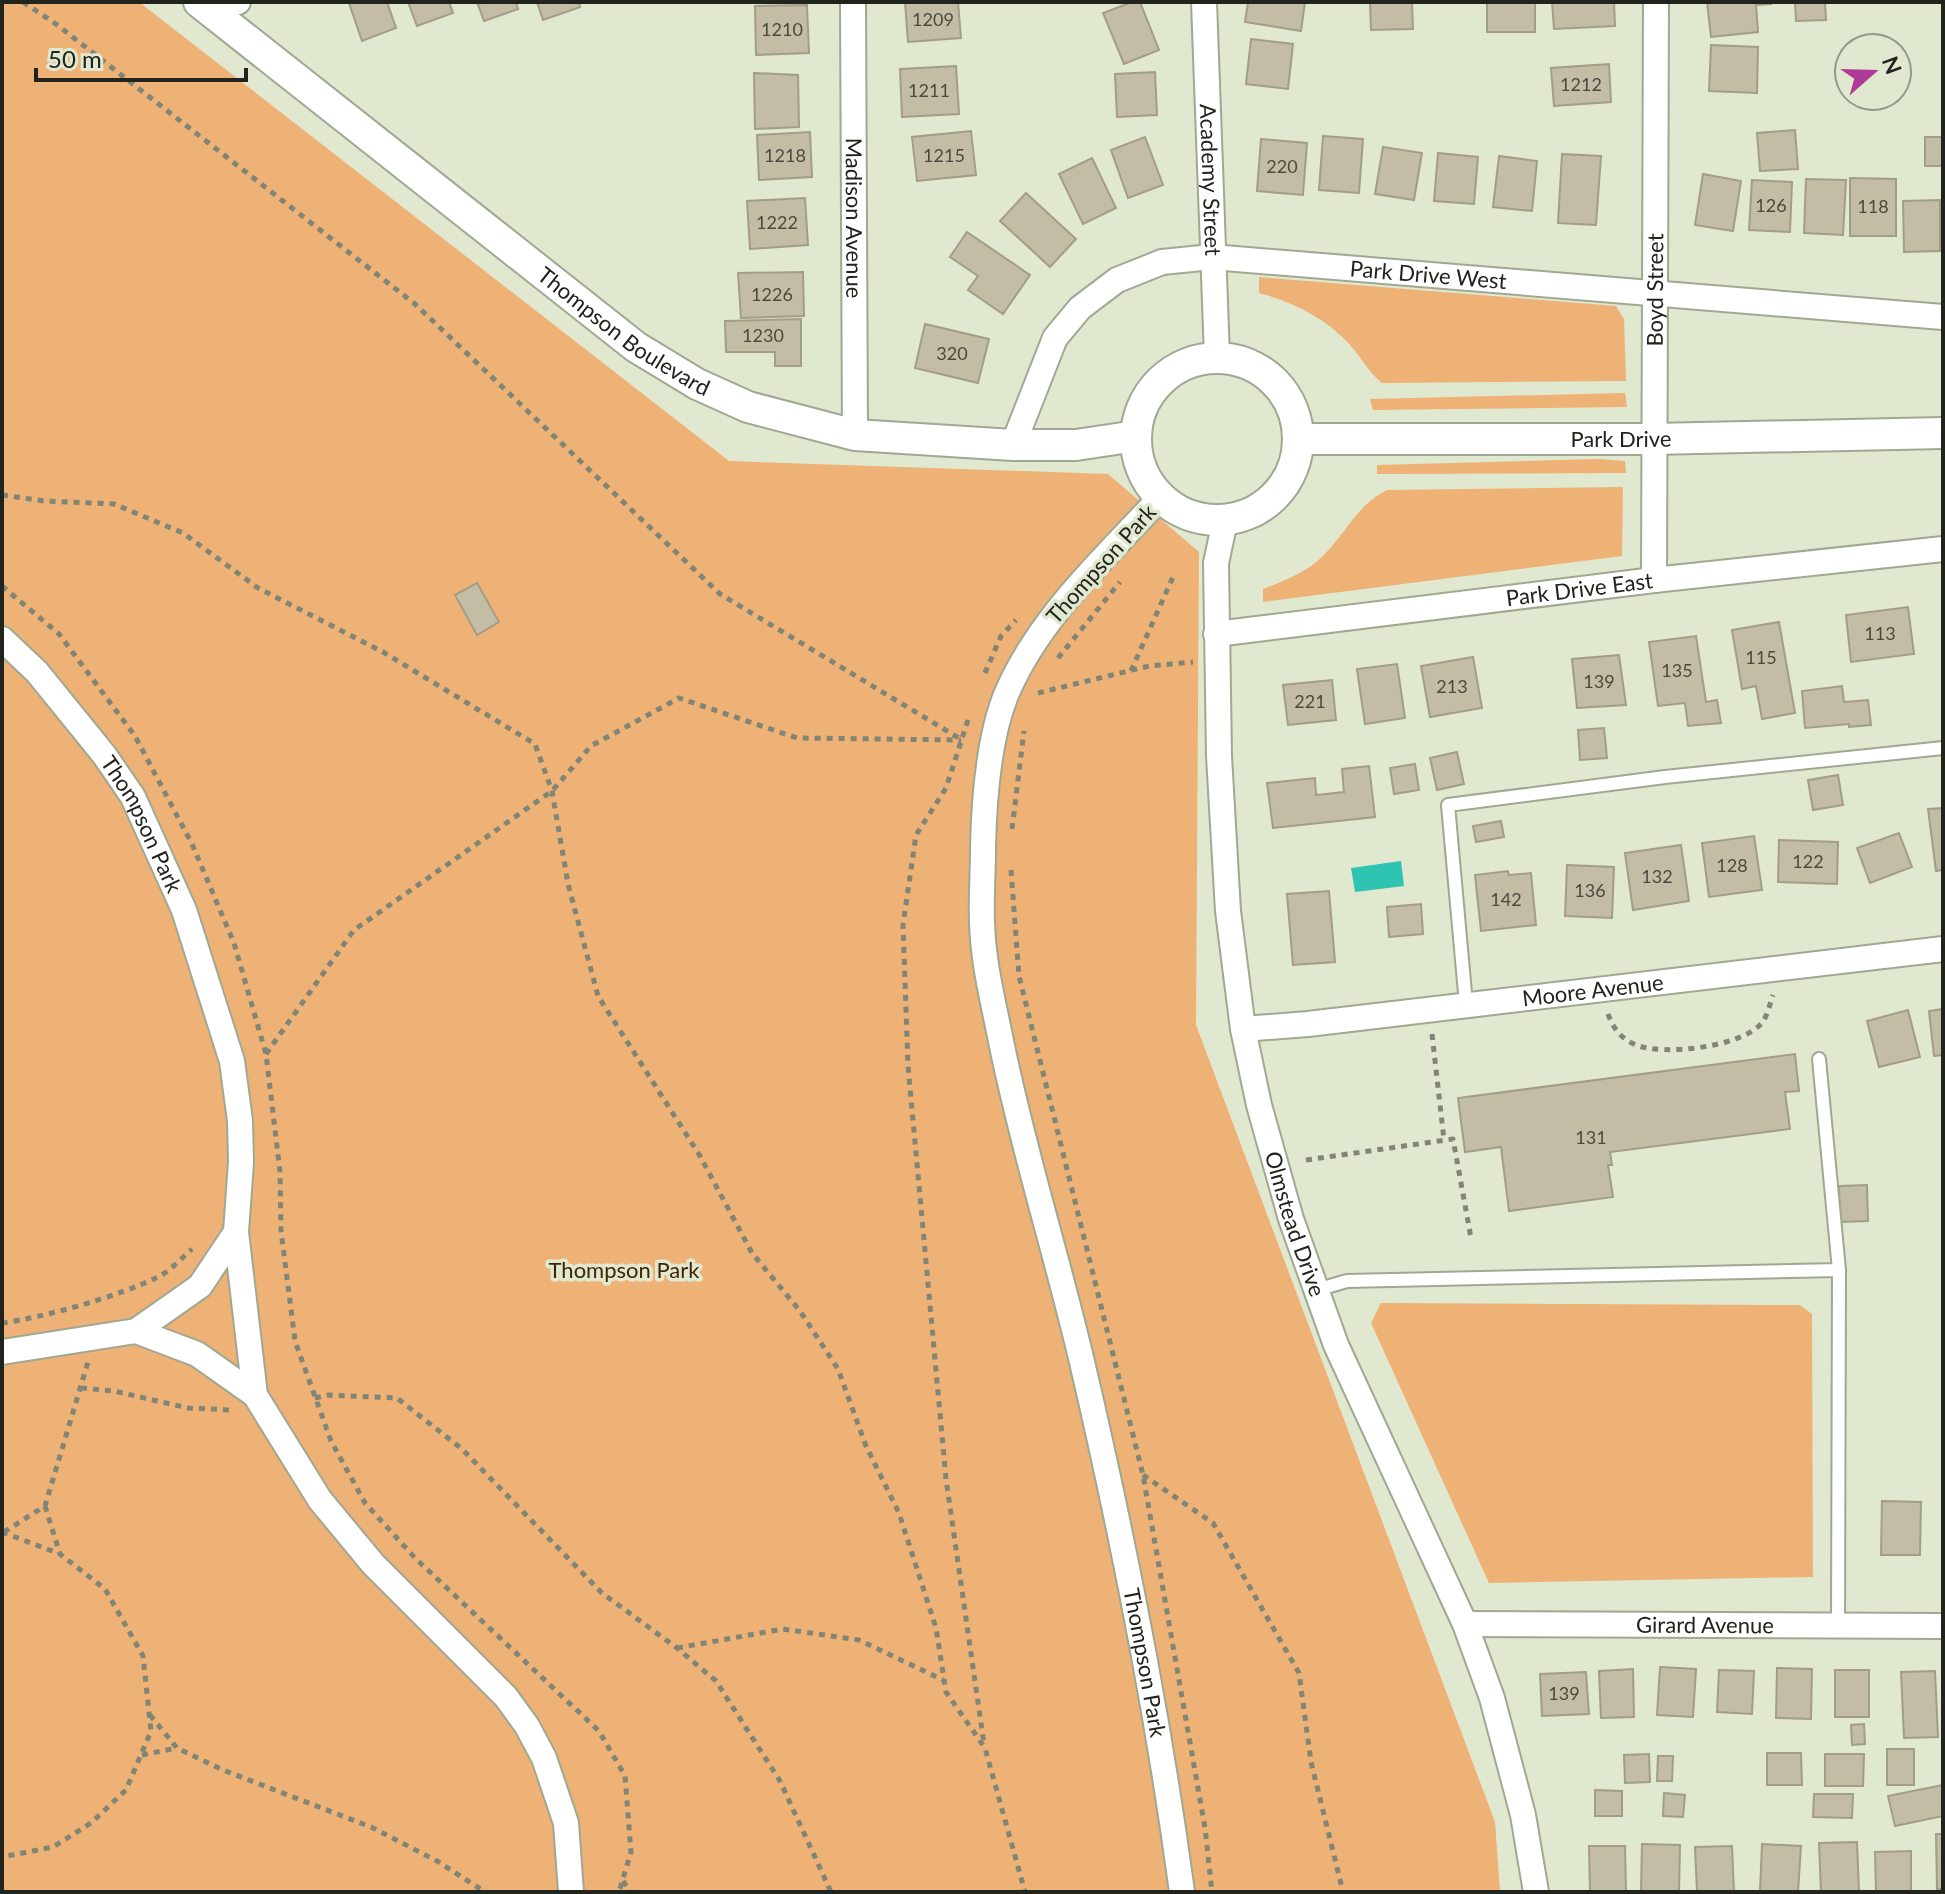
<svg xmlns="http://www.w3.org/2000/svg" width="1945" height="1894" viewBox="0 0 1945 1894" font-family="Lato,sans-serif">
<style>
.green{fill:#eeb176}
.water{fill:#2ec4b1}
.building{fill:#c3bda5;stroke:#a39d86;stroke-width:2}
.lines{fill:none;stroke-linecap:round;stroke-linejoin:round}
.service-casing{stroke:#a0a892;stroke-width:16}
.minor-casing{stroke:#a0a892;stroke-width:28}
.tertiary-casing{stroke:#a0a892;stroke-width:34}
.path{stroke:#808575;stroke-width:5;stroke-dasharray:6 6;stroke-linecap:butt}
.service{stroke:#fff;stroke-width:12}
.minor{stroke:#fff;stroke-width:24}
.tertiary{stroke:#fff;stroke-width:30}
.labels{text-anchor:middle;stroke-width:7;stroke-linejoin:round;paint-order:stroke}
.number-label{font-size:18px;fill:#4a4a3e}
.street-label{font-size:22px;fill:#21241c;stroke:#e0e8d0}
.park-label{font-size:22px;fill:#422505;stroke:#e0e8d0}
</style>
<rect width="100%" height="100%" fill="#e0e8d0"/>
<path class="green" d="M2,2H139L729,461L1108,474L1199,552L1196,1025L1495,1822L1500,1892H2Z
M1259,277L1616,306L1624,319L1626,381L1382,383C1369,373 1361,357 1350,345C1326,318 1293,302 1259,293Z
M1625,393L1627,407L1373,410L1370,399Z
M1599,459L1625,461L1626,473L1377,474V465Z
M1623,487L1622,556L1263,602V589C1284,581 1307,572 1323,556C1346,533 1358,504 1387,490Z
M1381,1303L1800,1305L1812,1314L1813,1577L1489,1583L1371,1323Z"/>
<path class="water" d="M1401,861L1404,886L1355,892L1351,868Z"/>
<path class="building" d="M352,2H387L396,28L362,41L349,3Z
M408,2H449L453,13L417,26Z
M477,2H516L518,9L484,21Z
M537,2H579L580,7L543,20Z
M905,2H958L961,38L908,42Z
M1132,2H1140L1159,50L1124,64L1103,13Z
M1248,2H1305L1301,31L1245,22Z
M1370,2H1412L1413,29L1371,30Z
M1487,2H1535V32H1487Z
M1552,2H1614L1615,26L1554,29Z
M1707,2H1771V4L1756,5L1758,32L1711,37Z
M1795,2H1825L1826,20L1796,21Z
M807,5L809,53L756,55L755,6Z
M1251,39L1293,44L1288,89L1246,84Z
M1711,45L1758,47L1757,93L1709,91Z
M1609,64L1611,102L1554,106L1551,68Z
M956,66L959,114L902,117L900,69Z
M1155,72L1157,115L1117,117L1115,74Z
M754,73L798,75L799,127L755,129Z
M1795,130L1798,169L1760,171L1757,133Z
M971,131L976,175L917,181L912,137Z
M810,132L812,177L759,180L757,135Z
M1323,136L1363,139L1359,193L1319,190Z
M1145,137L1163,185L1128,198L1111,150Z
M1925,137H1943V166H1925Z
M1261,139L1307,143L1303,195L1257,191Z
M1383,147L1422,153L1414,200L1375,194Z
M1438,153L1478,157L1474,204L1434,201Z
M1562,154L1601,156L1596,225L1558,223Z
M1499,156L1537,161L1532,211L1493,207Z
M1092,158L1116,208L1083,224L1059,174Z
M1703,174L1741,181L1733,231L1695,225Z
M1850,178L1896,179V236H1850Z
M1806,179L1846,180L1843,235L1804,233Z
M1752,180L1792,182L1790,232L1749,230Z
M1026,193L1076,239L1050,267L1000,221Z
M805,198L808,245L750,249L747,201Z
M1940,200V251L1904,252L1903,201Z
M967,232L1030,275L1003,314L968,290L978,276L950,257Z
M803,272L804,316L741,318L738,273Z
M801,319V366H775V352H726L725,321Z
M925,324L989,339L978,383L915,368Z
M477,583L499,622L477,635L455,595Z
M1908,607L1914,654L1851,662L1846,615Z
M1779,622L1795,713L1762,719L1756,686L1742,689L1732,630Z
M1696,636L1706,702L1717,700L1721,723L1688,726L1685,703L1658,706L1649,642Z
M1619,655L1626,705L1577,708L1572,659Z
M1473,657L1482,708L1430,717L1421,666Z
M1397,664L1405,718L1365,724L1357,669Z
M1332,680L1336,720L1288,725L1283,685Z
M1842,686L1844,702L1868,700L1871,725L1849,727V724L1805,728L1802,691Z
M1604,728L1607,758L1580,760L1578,730Z
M1457,752L1464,784L1437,790L1430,758Z
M1415,764L1419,790L1394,794L1390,768Z
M1369,766L1375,817L1273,828L1267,783L1315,778L1316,795L1344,792L1342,769Z
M1838,775L1843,805L1813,810L1808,780Z
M1943,808V870L1936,871L1928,809Z
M1501,821L1504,837L1476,842L1473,826Z
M1899,833L1912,867L1870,883L1857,848Z
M1754,836L1762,890L1709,897L1702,843Z
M1779,840L1838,842L1837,884L1778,882Z
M1681,845L1689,901L1633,910L1625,853Z
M1567,865L1614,867L1612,918L1565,916Z
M1508,871L1509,875L1531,873L1536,925L1481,931L1475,875Z
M1329,891L1335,962L1293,965L1287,894Z
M1421,904L1423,934L1389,937L1387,907Z
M1943,1009V1055L1934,1056L1929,1011Z
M1908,1010L1920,1057L1879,1067L1867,1021Z
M1795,1054L1799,1091L1785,1092L1790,1129L1610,1152L1612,1165H1608L1613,1197L1509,1211L1501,1147L1465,1152L1458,1098Z
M1867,1185L1868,1221L1840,1222L1839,1186Z
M1882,1501L1921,1502L1920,1555H1881Z
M1660,1667L1696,1669L1693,1717L1657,1715Z
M1777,1668L1812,1669L1811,1719L1776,1718Z
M1633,1669L1634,1717L1601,1718L1599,1671Z
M1719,1670L1754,1671L1752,1714L1717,1712Z
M1835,1670H1869V1717H1835Z
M1935,1671L1938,1737L1904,1738L1901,1672Z
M1586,1672L1589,1714L1542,1716L1540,1674Z
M1864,1724L1865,1744L1852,1745L1851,1725Z
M1887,1749H1914V1785H1887Z
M1767,1753H1801L1802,1785H1767Z
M1649,1754L1650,1782L1625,1783L1624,1755Z
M1825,1754H1864L1863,1786H1825Z
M1658,1756H1673L1672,1781H1657Z
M1943,1785V1816L1895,1826L1888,1796Z
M1595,1790L1622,1791V1816H1595Z
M1664,1793L1685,1795L1683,1817L1663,1816Z
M1814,1794H1853L1852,1818L1813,1817Z
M1936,1834H1943V1889H1937Z
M1857,1842L1859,1892H1821L1819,1843Z
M1642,1844L1680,1845L1679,1892H1641Z
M1762,1844L1801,1846L1798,1892H1760Z
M1589,1846H1625L1626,1892H1590Z
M1732,1846L1734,1892H1697L1695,1847Z
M1911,1851V1892H1876L1875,1852Z"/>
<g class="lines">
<g class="service-casing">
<path id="service" d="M1466,1004L1448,805L1665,777L1943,748
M1819,1059L1839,1270
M1316,1290L1347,1281L1839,1270L1838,1625"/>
</g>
<g class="minor-casing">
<g id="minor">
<path id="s1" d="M853,2L855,435"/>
<path id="s2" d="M1204,2L1217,357"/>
<path d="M210,10L238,2"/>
<path id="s3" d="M1013,445L1055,338L1080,308L1117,280L1162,262L1212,257L1943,317"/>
<path id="s4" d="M1160,498C1104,559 1039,617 1006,695C988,740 984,800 983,848C983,873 981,898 982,922C983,964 994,1005 1002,1046C1024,1153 1057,1256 1082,1362C1123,1537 1158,1713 1182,1892"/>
<path id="s5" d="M1225,521L1216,563L1219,756L1228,911L1243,1029L1259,1105L1291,1219L1336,1345L1465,1624L1492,1698L1523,1815L1536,1892"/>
<path id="s6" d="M1654,580L1656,2"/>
<path id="s7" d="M1216,634L1654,580L1943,549"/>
<path id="s8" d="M2,639L37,672L105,756L133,797L184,910L232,1061L240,1121L241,1162L236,1232L255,1395L320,1500L373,1564L506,1697L527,1726L544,1758L566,1823L571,1892"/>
<path id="s9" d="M1243,1029L1308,1024L1943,949"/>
<path d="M136,1331L200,1286L236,1232"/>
<path d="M2,1352L136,1331L197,1354L255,1395"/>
<path id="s10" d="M1465,1624L1943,1626"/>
</g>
</g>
<g class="tertiary-casing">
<g id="tertiary">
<path id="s11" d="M199,2L636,347L697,384L748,407L855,435L1013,445H1076L1136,436"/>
<circle cx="1217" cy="439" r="81"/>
<path id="s12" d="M1299,439H1653L1943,433"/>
</g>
</g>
<path class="path" d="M23,2L56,24L415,304L720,594L962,740
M2,495L44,501L114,504L183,533L258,588L383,652L535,744L552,791L568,884L598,996L700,1156L752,1253L800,1311L838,1369L866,1446L899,1513L936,1628L946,1692L985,1748L1025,1892
M2,586L59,634L135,736L192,844L234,943L266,1054L280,1172L281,1231L295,1341L331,1441L365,1503L415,1558L599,1731L625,1776L631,1852L619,1892
M1058,658L1120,582
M1131,671L1173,577
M985,673L1001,636L1016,620
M1038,693L1149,666L1193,662
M968,720L946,788L916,835L903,925L908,1066L946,1479L984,1744
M1012,829L1024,731
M1011,870L1019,976L1143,1475L1205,1828L1212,1892
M1608,1014C1613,1028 1621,1039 1636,1045C1665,1056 1739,1047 1761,1024C1767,1018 1770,1003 1773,995
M1432,1034L1444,1140
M266,1054L354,930L552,791L591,746L679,698L797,738L961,740
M1306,1160L1453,1139L1471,1238
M2,1323C46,1317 119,1296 158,1277C170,1271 182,1258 192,1249
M81,1388L114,1391L188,1408L231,1410
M315,1398L329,1395L397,1398L462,1449L602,1593L677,1648L716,1681L780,1781L831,1892
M1143,1475L1213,1523L1299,1673L1311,1762L1343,1892
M45,1506L60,1554
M2,1532L60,1554L105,1589L143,1656L151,1731L126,1790L91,1823L53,1847L2,1857
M4,1532L45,1506L88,1362
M677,1648L783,1629L859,1640L943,1680
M150,1715L177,1748L223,1770L371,1827L437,1861L485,1892
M142,1755L177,1748
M623,1881L631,1892"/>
<use href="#service" class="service"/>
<use href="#minor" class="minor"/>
<use href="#tertiary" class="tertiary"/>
</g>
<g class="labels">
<g class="number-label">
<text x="933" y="26">1209</text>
<text x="782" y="36">1210</text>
<text x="1581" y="91">1212</text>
<text x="929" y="97">1211</text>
<text x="785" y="162">1218</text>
<text x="944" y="162">1215</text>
<text x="1282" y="173">220</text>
<text x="1771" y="212">126</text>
<text x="1873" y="213">118</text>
<text x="777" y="229">1222</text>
<text x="772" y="301">1226</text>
<text x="763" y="342">1230</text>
<text x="952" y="360">320</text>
<text x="1880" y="640">113</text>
<text x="1761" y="664">115</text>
<text x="1677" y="677">135</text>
<text x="1599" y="688">139</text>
<text x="1452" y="693">213</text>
<text x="1310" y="708">221</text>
<text x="1808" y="868">122</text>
<text x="1732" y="872">128</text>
<text x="1657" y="883">132</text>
<text x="1590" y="897">136</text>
<text x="1506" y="906">142</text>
<text x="1591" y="1144">131</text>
<text x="1564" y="1700">139</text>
</g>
<g class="street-label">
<text dy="8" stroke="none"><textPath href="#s2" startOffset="178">Academy Street</textPath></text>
<text dy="8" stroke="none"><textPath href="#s1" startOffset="216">Madison Avenue</textPath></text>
<text dy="8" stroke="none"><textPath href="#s3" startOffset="516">Park Drive West</textPath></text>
<text dy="8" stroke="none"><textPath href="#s6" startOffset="290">Boyd Street</textPath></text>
<text dy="8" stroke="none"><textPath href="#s11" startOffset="538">Thompson Boulevard</textPath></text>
<text dy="8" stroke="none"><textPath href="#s12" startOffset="322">Park Drive</textPath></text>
<text transform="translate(1101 564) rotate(-48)" y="8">Thompson Park</text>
<text dy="8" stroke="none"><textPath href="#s7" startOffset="366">Park Drive East</textPath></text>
<text dy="8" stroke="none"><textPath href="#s8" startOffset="234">Thompson Park</textPath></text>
<text dy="8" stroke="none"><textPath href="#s9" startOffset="352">Moore Avenue</textPath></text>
<text dy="8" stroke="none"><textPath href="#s5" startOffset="712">Olmstead Drive</textPath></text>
<text dy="8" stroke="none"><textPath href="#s10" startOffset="240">Girard Avenue</textPath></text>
<text dy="8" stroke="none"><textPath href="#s4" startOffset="1240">Thompson Park</textPath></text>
</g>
<g class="park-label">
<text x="624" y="1278">Thompson Park</text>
</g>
</g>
<rect width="1945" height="1894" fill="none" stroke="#21241c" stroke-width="8"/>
<g transform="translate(1873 72) rotate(70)"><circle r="38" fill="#e0e8d0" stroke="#949a88" stroke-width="2"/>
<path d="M0-6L14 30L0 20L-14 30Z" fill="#ad3b96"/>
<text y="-12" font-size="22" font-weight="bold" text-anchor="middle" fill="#21241c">N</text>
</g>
<path d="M36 68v12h210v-12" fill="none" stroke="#21241c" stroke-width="4"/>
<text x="48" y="68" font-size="24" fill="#21241c" stroke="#e0e8d0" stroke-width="6" paint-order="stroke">50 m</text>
</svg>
